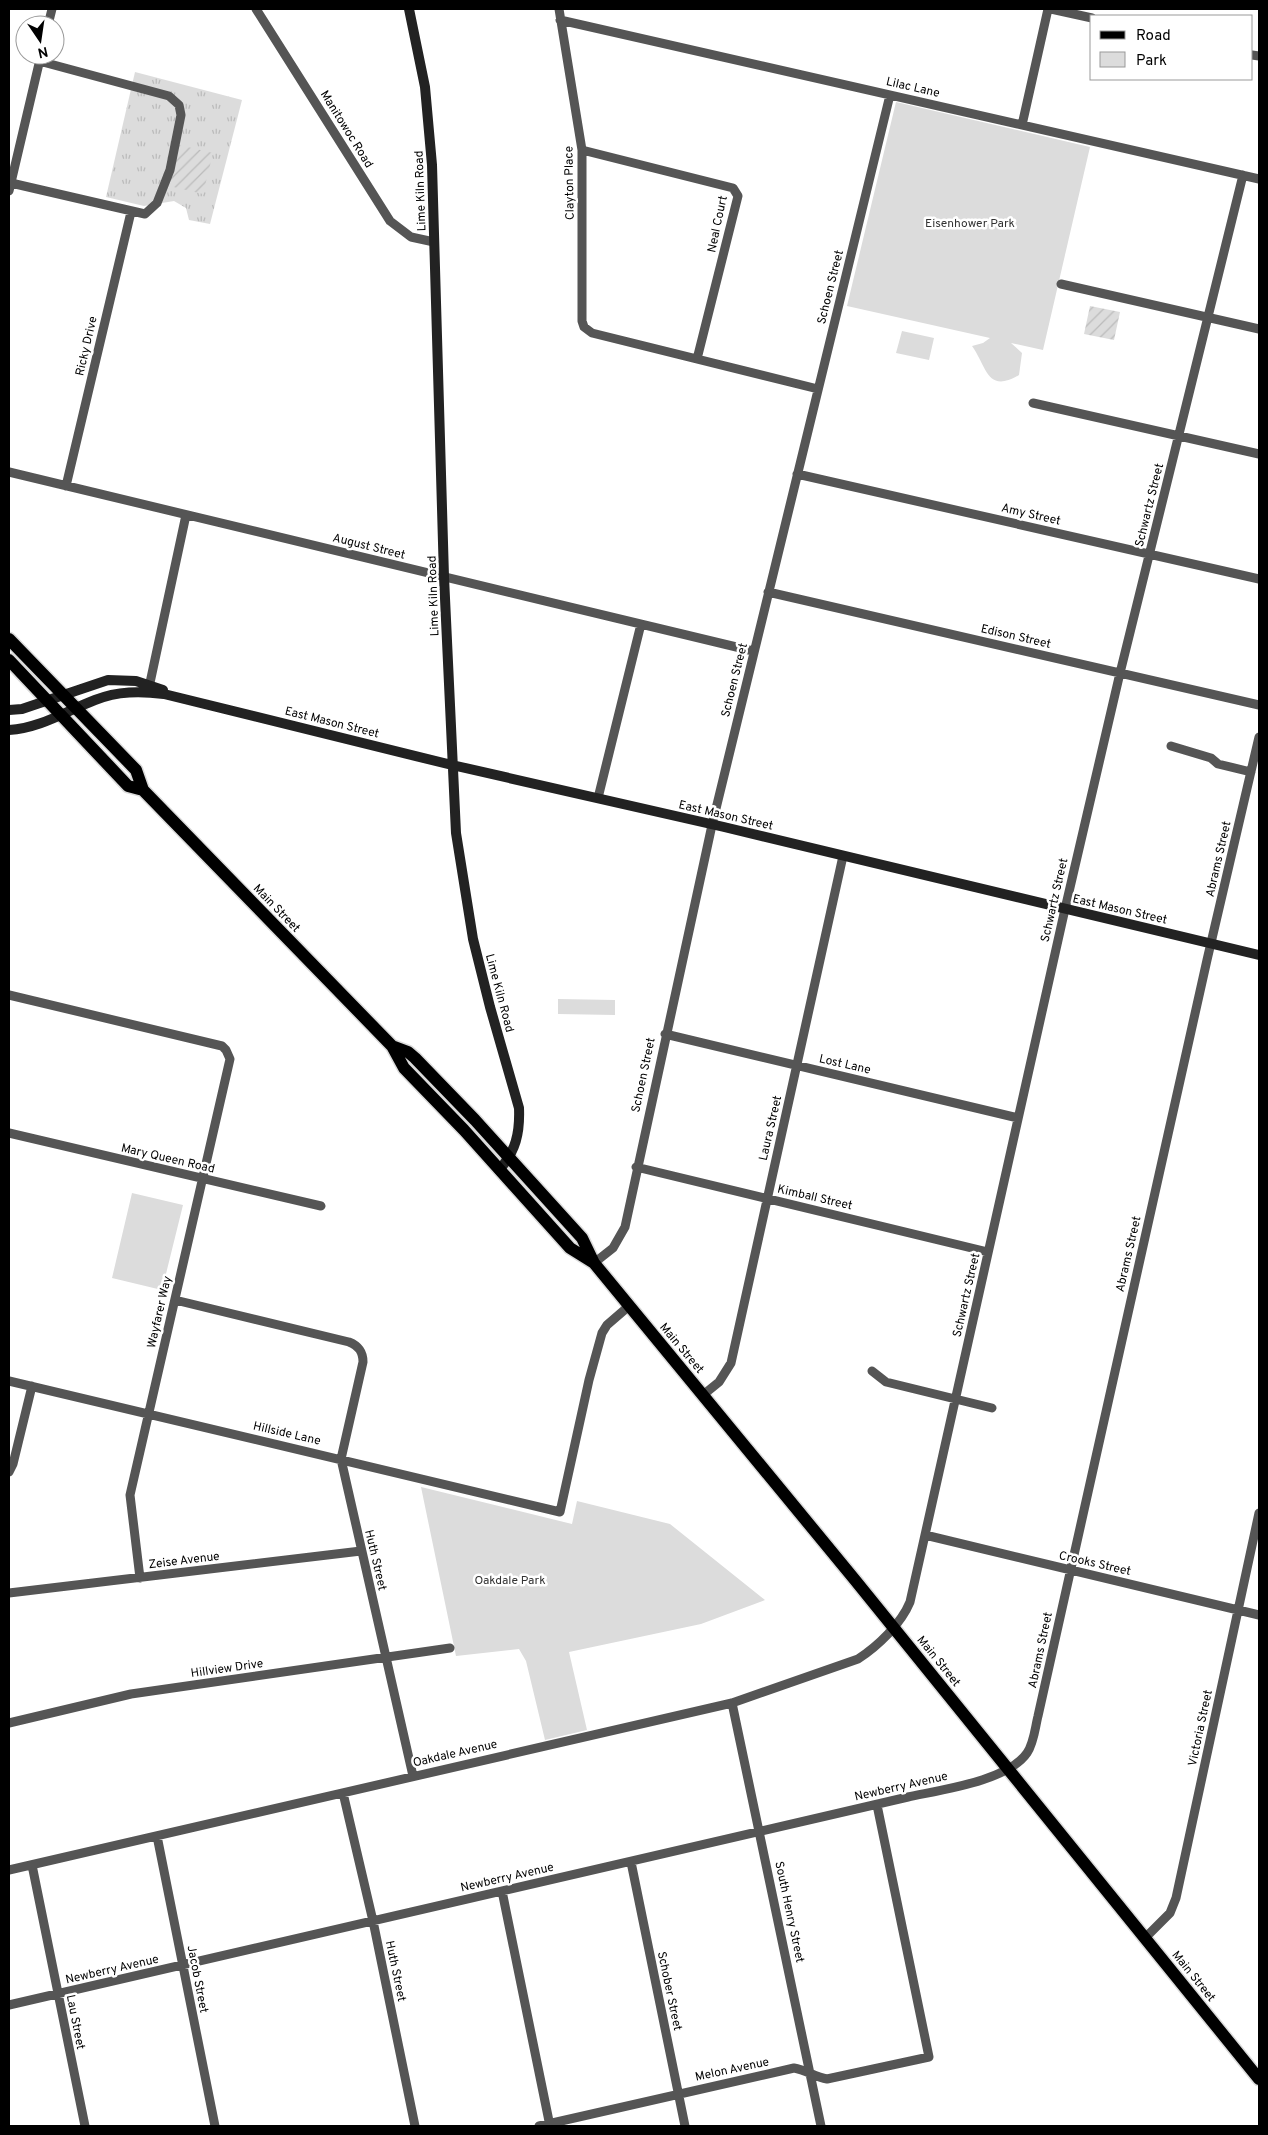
<svg xmlns="http://www.w3.org/2000/svg" width="1268" height="2135" viewBox="0 0 1268 2135" font-family="Overpass,sans-serif">
<style>
.grass{fill:url(#grass-tufts)}
.park{fill:#dcdcdc}
.garden{fill:url(#garden-furrows)}
.lines{fill:none;stroke-linecap:round;stroke-linejoin:round}
.primary-casing{stroke:#dbdbdb;stroke-width:15}
.minor{stroke:#555;stroke-width:9}
.secondary{stroke:#222;stroke-width:10}
.primary{stroke:#000;stroke-width:12}
.labels{text-anchor:middle;stroke-width:5;stroke-linejoin:round;paint-order:stroke}
.street-label{font-size:12px;fill:#000;stroke:#fff}
.park-label{font-size:12px;fill:#333;stroke:#fff}
</style>
<defs>
<pattern id="grass-tufts" width="24" height="20" patternUnits="userSpaceOnUse" patternTransform="scale(1.25)"><rect width="24" height="20" fill="#dcdcdc"/><path d="M3 7l-1-3M5 7V3M7 7l1-3M15 17l-1-3M17 17v-4M19 17l1-3" fill="none" stroke="#bbb"/></pattern>
<pattern id="garden-furrows" width="10" height="10" patternUnits="userSpaceOnUse" patternTransform="scale(1.25)"><rect width="10" height="10" fill="#dcdcdc"/><path d="M-1 1l2-2M0 10L10 0M9 11l2-2" fill="none" stroke="#bbb"/></pattern>
</defs>
<rect width="100%" height="100%" fill="#fff"/>
<path class="grass" d="M135,72L242,100L210,224L189,220L186,208L174,201L144,206L106,197Z"/>
<path class="park" d="M896,102L1090,147L1043,350L1011,343L1022,353L1019,375C987,394 987,367 972,346L983,343L990,338L847,306Z
M902,331L934,338L929,360L896,353Z
M558,999L615,1000V1015L558,1014Z
M132,1193L183,1205L162,1290L112,1278Z
M421,1487L572,1524L577,1501L670,1524L765,1600L701,1624L569,1652L587,1730L545,1740L526,1661L519,1649L456,1656Z"/>
<path class="garden" d="M171,143L213,153L203,194L161,184Z
M1090,306L1120,312L1114,340L1084,334Z"/>
<g class="lines">
<g class="primary-casing">
<path id="primary" d="M9,639L136,770L143,790L392,1046L404,1068L464,1130L570,1248L594,1263
M9,660L128,786L143,790
M392,1046L408,1052L415,1058L475,1120L582,1238L594,1263L855,1580L1259,2079"/>
</g>
<path class="minor" d="M256,9L390,221L411,237L434,242
M559,9L582,150V321L584,327L592,333L818,389
M1051,9L1092,18
M560,20L1259,179
M48,25L52,9
M1252,55L1259,56
M1022,125L1048,9
M582,150L733,188L738,196L697,359
M11,183L145,214L157,203L170,170L181,115L179,105L169,96L39,61
M9,191L41,55
M1061,284L1259,329
M1033,403L1259,454
M9,472L753,651
M797,474L1259,579
M66,486L131,212
M768,592L1259,705
M148,692L186,515
M1171,746L1211,758L1218,764L1251,772
M598,798L641,624
M9,995L222,1046L226,1050L230,1059L130,1495L140,1578
M665,1034L1018,1118
M9,1133L321,1206
M636,1167L988,1252
M594,1263L613,1248L625,1227L712,825L890,95
M175,1300L349,1342C359,1346 363,1352 363,1362L341,1459L413,1776
M872,1371L886,1382L992,1408
M9,1381L560,1512L589,1380L602,1333L607,1325L629,1306
M703,1395L719,1382L731,1363L843,856
M9,1472L13,1464L32,1386
M925,1535L1259,1615
M9,1593L361,1551
M732,1703L821,2126
M9,1723L131,1694L450,1648
M343,1793L373,1921L415,2126
M157,1836L215,2126
M631,1862L685,2126
M32,1865L85,2126
M9,1870L732,1703L858,1659C878,1646 901,1624 910,1602L1065,909L1120,673L1243,175
M502,1891L550,2126
M1146,1937L1170,1913L1176,1898L1259,1513
M9,2005L908,1797C940,1790 1008,1781 1027,1753C1034,1743 1035,1728 1038,1716L1207,960L1259,737
M539,2126L794,2068C806,2070 815,2077 827,2079L929,2057L877,1805"/>
<path class="secondary" d="M409,9L425,87L432,165L444,577L456,833L473,939L490,1007L519,1108C520,1133 516,1151 499,1170
M9,710L22,709L108,680L136,681L163,690
M9,730C41,728 66,711 95,700C118,691 140,691 164,694L452,765L724,827L1259,955"/>
<use href="#primary" class="primary"/>
</g>
<g class="labels">
<g class="street-label">
<text transform="translate(913 87) rotate(13)" y="4">Lilac Lane</text>
<text transform="translate(347 129) rotate(58)" y="4">Manitowoc Road</text>
<text transform="translate(569 183) rotate(-91)" y="4">Clayton Place</text>
<text transform="translate(420 191) rotate(-92)" y="4">Lime Kiln Road</text>
<text transform="translate(717 224) rotate(-78)" y="4">Neal Court</text>
<text transform="translate(830 287) rotate(-76)" y="4">Schoen Street</text>
<text transform="translate(86 346) rotate(-77)" y="4">Ricky Drive</text>
<text transform="translate(1149 505) rotate(-76)" y="4">Schwartz Street</text>
<text transform="translate(1031 514) rotate(13)" y="4">Amy Street</text>
<text transform="translate(369 546) rotate(14)" y="4">August Street</text>
<text transform="translate(433 596) rotate(-92)" y="4">Lime Kiln Road</text>
<text transform="translate(1016 636) rotate(13)" y="4">Edison Street</text>
<text transform="translate(734 680) rotate(-76)" y="4">Schoen Street</text>
<text transform="translate(332 722) rotate(14)" y="4">East Mason Street</text>
<text transform="translate(726 815) rotate(13)" y="4">East Mason Street</text>
<text transform="translate(1218 859) rotate(-77)" y="4">Abrams Street</text>
<text transform="translate(1054 900) rotate(-77)" y="4">Schwartz Street</text>
<text transform="translate(277 908) rotate(46)" y="4">Main Street</text>
<text transform="translate(1120 909) rotate(13)" y="4">East Mason Street</text>
<text transform="translate(500 993) rotate(75)" y="4">Lime Kiln Road</text>
<text transform="translate(845 1064) rotate(13)" y="4">Lost Lane</text>
<text transform="translate(643 1075) rotate(-78)" y="4">Schoen Street</text>
<text transform="translate(770 1128) rotate(-77)" y="4">Laura Street</text>
<text transform="translate(168 1158) rotate(13)" y="4">Mary Queen Road</text>
<text transform="translate(815 1197) rotate(13)" y="4">Kimball Street</text>
<text transform="translate(1128 1254) rotate(-77)" y="4">Abrams Street</text>
<text transform="translate(966 1295) rotate(-77)" y="4">Schwartz Street</text>
<text transform="translate(159 1312) rotate(-77)" y="4">Wayfarer Way</text>
<text transform="translate(682 1348) rotate(50)" y="4">Main Street</text>
<text transform="translate(287 1433) rotate(13)" y="4">Hillside Lane</text>
<text transform="translate(184 1560) rotate(-7)" y="4">Zeise Avenue</text>
<text transform="translate(376 1560) rotate(77)" y="4">Huth Street</text>
<text transform="translate(1095 1563) rotate(13)" y="4">Crooks Street</text>
<text transform="translate(1040 1650) rotate(-78)" y="4">Abrams Street</text>
<text transform="translate(939 1661) rotate(51)" y="4">Main Street</text>
<text transform="translate(227 1668) rotate(-8)" y="4">Hillview Drive</text>
<text transform="translate(1200 1728) rotate(-78)" y="4">Victoria Street</text>
<text transform="translate(455 1753) rotate(-13)" y="4">Oakdale Avenue</text>
<text transform="translate(901 1786) rotate(-13)" y="4">Newberry Avenue</text>
<text transform="translate(507 1877) rotate(-13)" y="4">Newberry Avenue</text>
<text transform="translate(790 1912) rotate(78)" y="4">South Henry Street</text>
<text transform="translate(112 1969) rotate(-13)" y="4">Newberry Avenue</text>
<text transform="translate(396 1971) rotate(78)" y="4">Huth Street</text>
<text transform="translate(1194 1976) rotate(51)" y="4">Main Street</text>
<text transform="translate(198 1979) rotate(79)" y="4">Jacob Street</text>
<text transform="translate(670 1991) rotate(78)" y="4">Schober Street</text>
<text transform="translate(76 2022) rotate(79)" y="4">Lau Street</text>
<text transform="translate(732 2069) rotate(-12)" y="4">Melon Avenue</text>
</g>
<g class="park-label">
<text x="970" y="227">Eisenhower Park</text>
<text x="510" y="1584">Oakdale Park</text>
</g>
</g>
<rect width="1268" height="2135" fill="none" stroke="#000000" stroke-width="20"/>
<rect x="1090" y="15" width="162" height="65" fill="#ffffff" stroke="#999999"/>
<rect x="1100" y="31" width="25" height="8" fill="#000000" stroke="#999999"/>
<text x="1136" y="40" font-size="15" fill="#000000">Road</text>
<rect x="1100" y="52" width="25" height="15" fill="#dcdcdc" stroke="#999999"/>
<text x="1136" y="65" font-size="15" fill="#000000">Park</text>
<g transform="translate(40 40) rotate(167)"><circle r="24" fill="#ffffff" stroke="#999999"/>
<path d="M0-4L9 19L0 12L-9 19Z" fill="#000000"/>
<text y="-8" font-size="14" font-weight="bold" text-anchor="middle" fill="#000000">N</text>
</g>
</svg>
